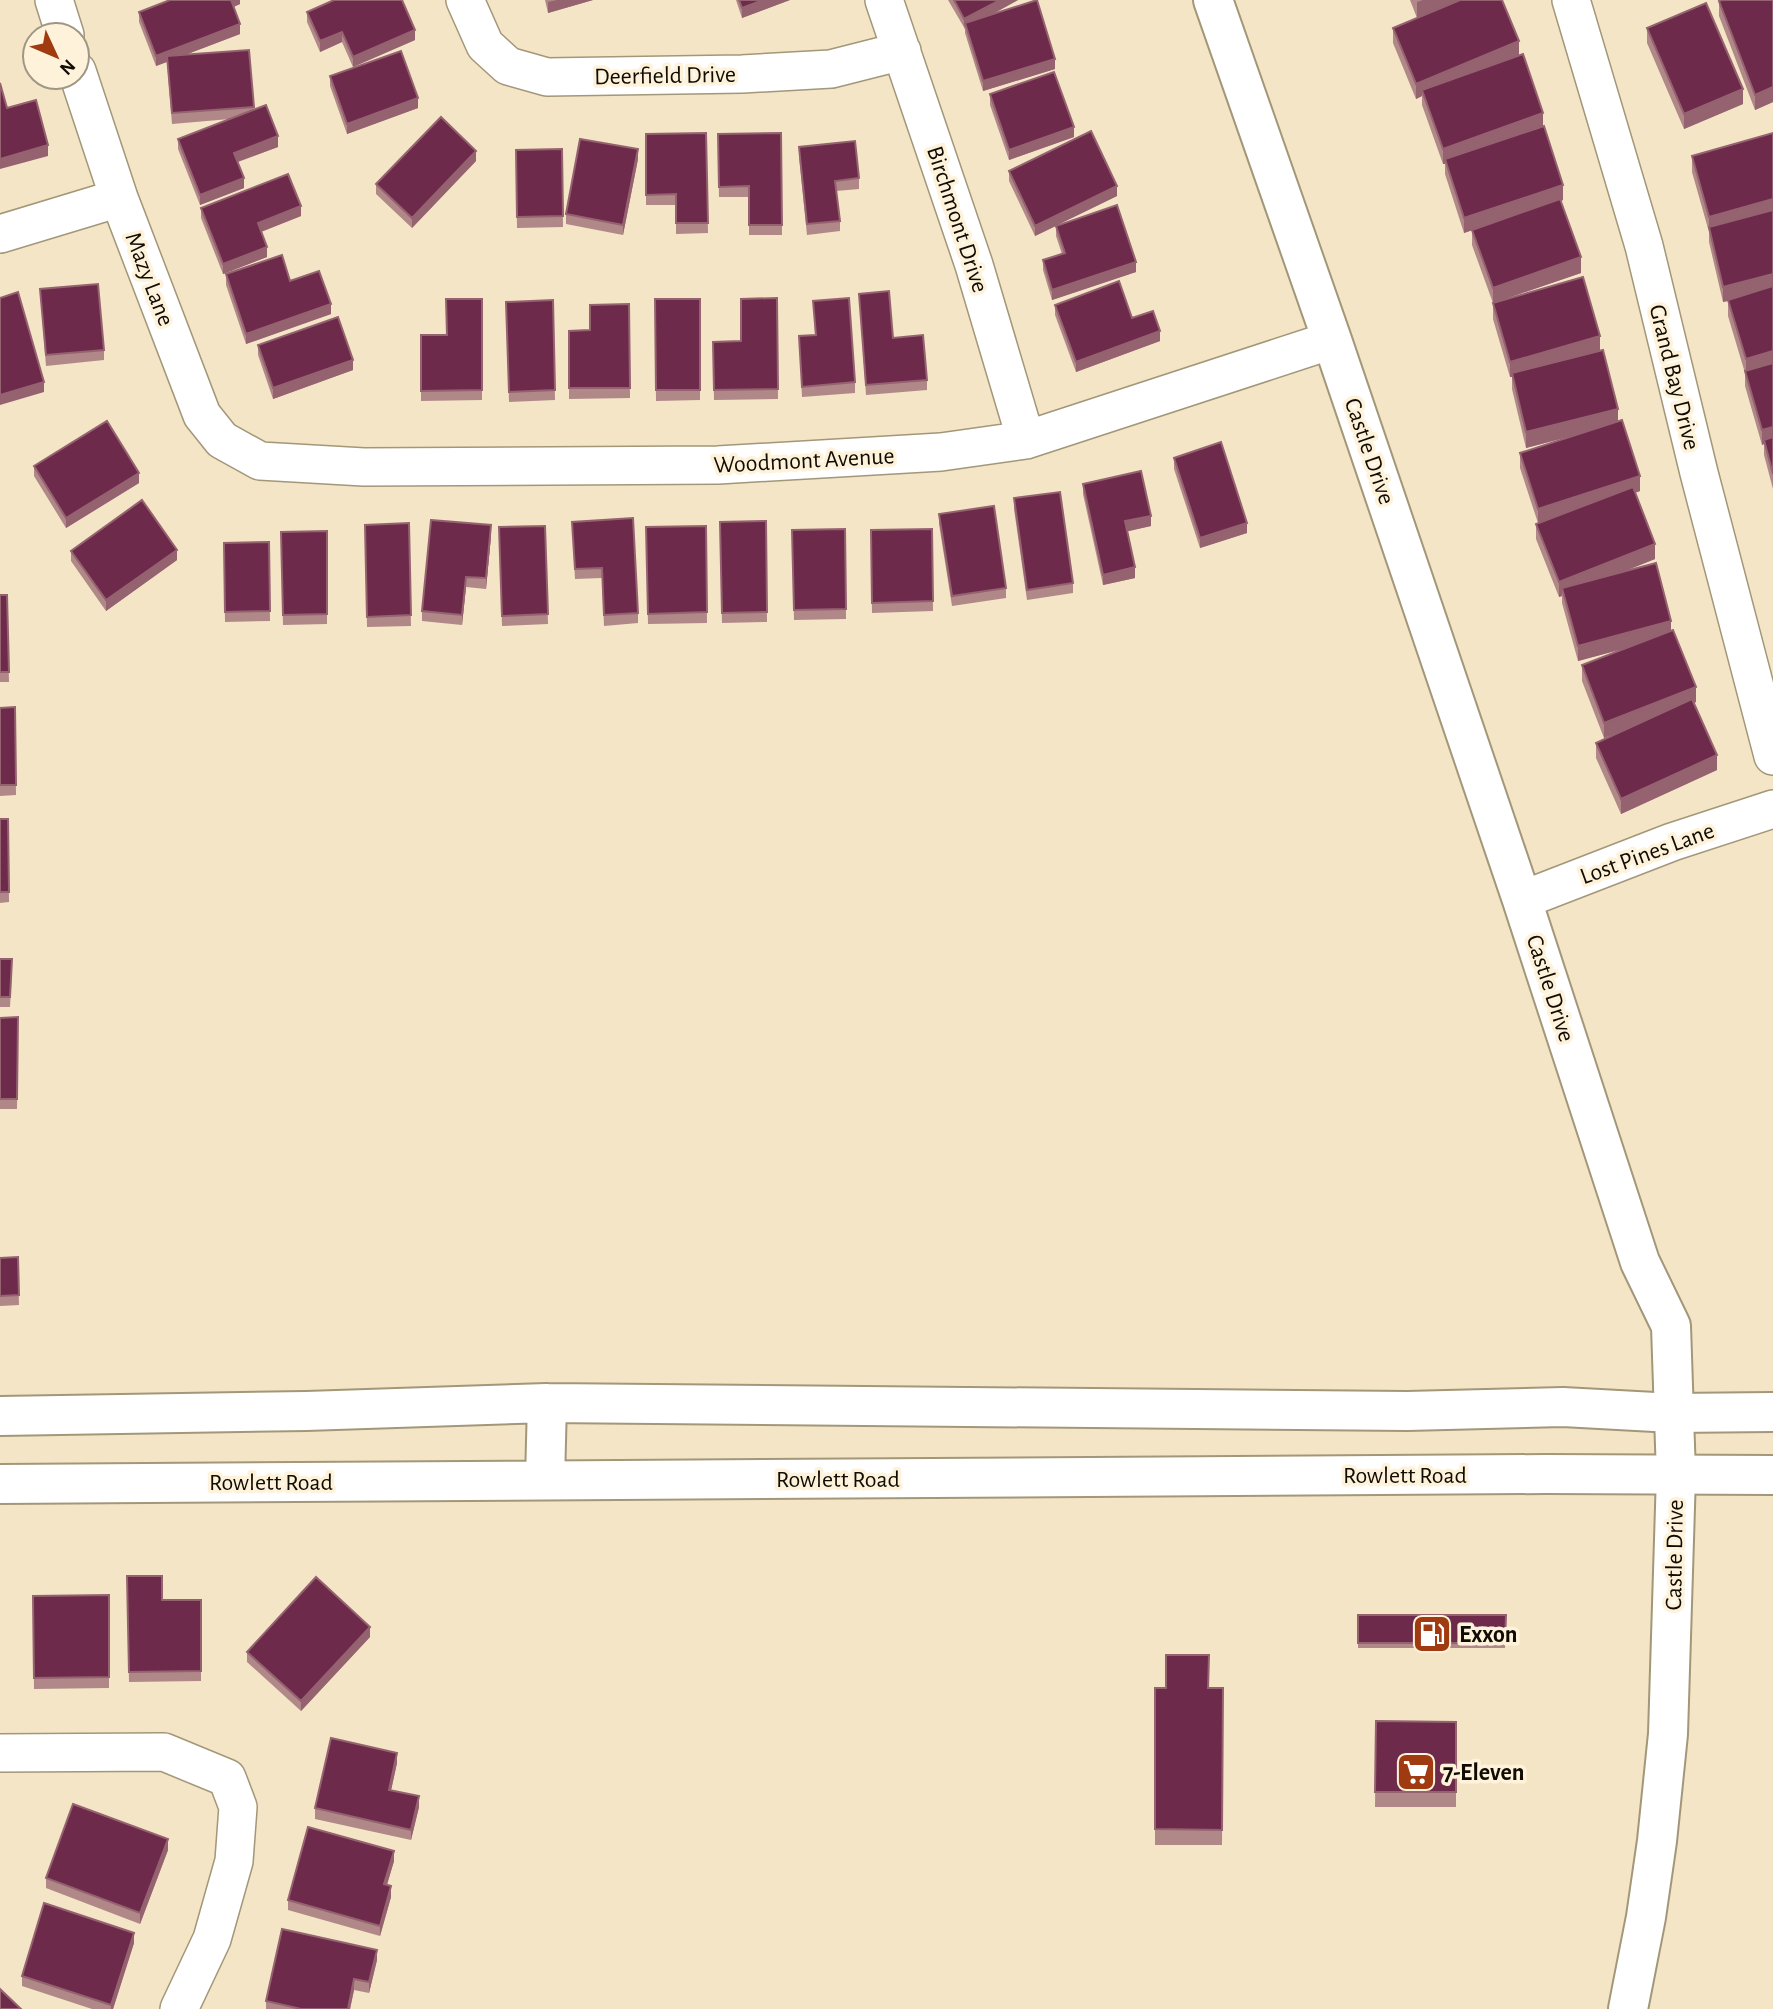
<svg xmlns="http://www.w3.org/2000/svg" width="1773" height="2009" viewBox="0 0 1773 2009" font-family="'Alegreya Sans',sans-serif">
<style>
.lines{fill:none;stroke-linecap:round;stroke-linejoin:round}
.minor-casing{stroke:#a39779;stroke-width:40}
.tertiary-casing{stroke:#a39779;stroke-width:42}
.secondary-casing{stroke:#a39779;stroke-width:42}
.minor{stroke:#fff;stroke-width:37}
.tertiary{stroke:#fff;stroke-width:38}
.secondary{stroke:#fff;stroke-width:38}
.wall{fill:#b08888}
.shaded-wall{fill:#956270}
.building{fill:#6d2a4b;stroke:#956270;stroke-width:2}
.labels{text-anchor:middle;stroke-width:7;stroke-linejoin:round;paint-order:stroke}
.street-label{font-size:24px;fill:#100b03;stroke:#fef3da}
.poi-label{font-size:24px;font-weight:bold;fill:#100b03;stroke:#fef3da;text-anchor:start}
</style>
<rect width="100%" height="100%" fill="#f3e5c6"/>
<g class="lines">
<g class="minor-casing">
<path id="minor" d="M54,0L65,35
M465,0L485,45L508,66L547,77L742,74L831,69L902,51
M884,0L974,265L1026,440
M1571,0L1644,246L1699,473L1773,756
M77,71L119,198L202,415L222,440L260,461L364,467L718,465L941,452L1026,440L1332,340
M0,234L119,198
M1522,900L1672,842L1773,809
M0,1753L164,1752L227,1778L238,1807L234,1861L212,1939L179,2009"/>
</g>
<g class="tertiary-casing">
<path id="tertiary" d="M1213,0L1332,340L1522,900L1640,1262L1671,1326L1676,1475L1668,1734L1657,1841L1646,1917L1628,2009"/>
</g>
<g class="secondary-casing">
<path id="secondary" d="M0,1416L306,1411L547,1403L1407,1411L1563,1407L1673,1413L1773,1412
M545,1480L547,1403
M0,1484L1545,1474L1773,1475"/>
</g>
<use href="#minor" class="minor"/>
<use href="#tertiary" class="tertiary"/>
<use href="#secondary" class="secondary"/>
</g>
<path class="wall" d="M240,0V4L234,7L240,34L185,55L249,50L254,110L278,147L238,162L244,188L200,205L178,149V139L230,119L172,124L167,62L156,66L139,22V12Z
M545,0H593L548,13Z
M736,0H790L742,18Z
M948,0H1018L993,14L1055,69L983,91L965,33V29Z
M1410,0H1502L1519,56L1543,126L1563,200L1561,201L1581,273L1493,303L1472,245V230L1464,233L1445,174V164H1443L1422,105V96L1416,99L1393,43V28L1417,18Z
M1773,0V102L1755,110L1719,16V1Z
M307,12L415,40L353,67L342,42L320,52L307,22Z
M1647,28L1743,104L1684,129L1647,43Z
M330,76L418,108L347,134L330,86Z
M990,94L1074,137L1009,160L990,105Z
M706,133L708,233L676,234V205H646V134Z
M781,133L782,235H749V197H719L718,134Z
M1773,133V489L1764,455V444L1762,445L1745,386V373L1728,316V301L1723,302L1709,242V232L1692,172V156Z
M799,147L859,178V189L836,191L840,221V231L807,235L799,157Z
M562,149L563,227L517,228L516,150Z
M638,159L623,235L566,224V214Z
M476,161L412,228L376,194V184Z
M1009,171L1117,196L1057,225L1136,272L1052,300L1043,270V260L1062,254L1056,236V226L1035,236L1009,181Z
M201,208L301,216L261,232L267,257L223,274L201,218Z
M226,274L290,281L331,314L246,344L226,285Z
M40,289L104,350V360L46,366Z
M859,294L927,380V390L866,395Z
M777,298L778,399L714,400L713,342L741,341Z
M482,299V400L421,401V335H447Z
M655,299H700V400L656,401Z
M553,300L555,400L509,402L506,302Z
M813,301L855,382V393L802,397L799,336L815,335Z
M1493,303L1600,351L1618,421L1640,491L1635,493L1655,559L1628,570L1671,631L1696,702L1694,703L1717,770L1621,814L1596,758V743L1622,731L1604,738L1582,681V665L1630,647L1578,661L1562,603V596L1559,597L1536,539V524L1538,523L1520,468V453L1571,436L1526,448L1512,389V377H1510L1493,319Z
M629,304L630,398L569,399V331L590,330Z
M1055,305L1132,318L1160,341L1076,372L1055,315Z
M258,345L353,370L273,399L258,355Z
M1174,458L1247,533L1200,548L1174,469Z
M34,466L139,483L66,528L34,476Z
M1083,484L1151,526L1127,531L1135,578L1103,585L1083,494Z
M1014,498L1073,583V593L1027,600L1014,509Z
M939,514L1006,588V598L952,606L939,524Z
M766,521L767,622L722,623L720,522Z
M572,522L638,613V623L604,626L602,578L575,579Z
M409,523L411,626L367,627L365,525Z
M545,526L548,624L502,626L499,527Z
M706,526L707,623L648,624L646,527Z
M845,529L846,619L794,620L792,530Z
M932,529L933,611L872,613L871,530Z
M327,531V624L283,625L281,532Z
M491,536L486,589L466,587L462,625L422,621V611Z
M269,542L270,621L225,622L224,543Z
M71,551L177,560L106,611L71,561Z
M0,595H7L9,682H0Z
M15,707L16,795L0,796V708Z
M0,819H8L9,902L0,903Z
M0,959L12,970L10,1007H0Z
M18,1017L17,1109H0V1018Z
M18,1257L19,1305L0,1306V1258Z
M127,1576L162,1600H201V1681L129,1682Z
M109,1595V1688L34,1689L33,1596Z
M1358,1615H1506L1505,1648H1358Z
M370,1637L301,1711L247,1662V1652Z
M1155,1688H1223L1222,1845H1155Z
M1376,1721L1456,1722V1807H1375Z
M397,1763L391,1790L419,1807L411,1840L315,1819V1808Z
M168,1850L140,1924L46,1888V1878Z
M394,1861L387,1885L391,1897L380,1936L288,1910V1900Z
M134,1943L113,2009H92L22,1986V1976Z
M377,1960L369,1993L354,1990L350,2009H266V2001Z"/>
<path class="shaded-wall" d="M230,0H240V4L230,8Z
M557,0H593L548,13V2Z
M763,0H790L742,18V8Z
M1000,0H1018L967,28L965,23L964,30V19Z
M1423,0H1465L1417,18V2Z
M240,24V34L156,66V56Z
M415,30V40L353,67V57Z
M342,32V42L320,52V41Z
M1519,41V56L1422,90V96L1416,99V84Z
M1055,59V69L983,91V81Z
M1773,74V102L1755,110V95Z
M1743,89V104L1684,129V114Z
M418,98V108L347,134V124Z
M1543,113V129L1445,159V164H1443V149Z
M1074,127V137L1009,160V150Z
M278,136V147L234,163V153Z
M48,145V156L0,169V159Z
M638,149V159L623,235V225Z
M476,151V161L412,228V218Z
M244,178V188L200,205V195Z
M1563,185V200L1464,233V218Z
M1117,186V196L1035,236V226Z
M1773,199V214L1709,227V232V217Z
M301,206V216L258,233V223Z
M267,247V257L223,274V264Z
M1581,257V273L1493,303V288Z
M1136,262V272L1052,300V290Z
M1773,274V290L1723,302V287Z
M331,304V314L246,344V334Z
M1160,331V341L1076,372V362Z
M1600,336V351L1512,373V377H1510V362Z
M1773,351V366L1746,374V359Z
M353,360V370L273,399V388Z
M44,382V392L0,405V395Z
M1618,409V424L1526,448V432Z
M1773,427V442L1764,440V444L1762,445V430Z
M139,473V483L66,528V518Z
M1640,476V491L1538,524V509Z
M1151,516V526L1125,532V521Z
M1247,523V533L1200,548V538Z
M491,525V536L486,589V578Z
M1655,544V559L1564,595L1562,588V596L1559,597V582Z
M177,550V560L106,611V600Z
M1135,567V578L1103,585V575Z
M466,577V587L462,625V615Z
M1671,621V636L1578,661V646Z
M1696,687V702L1604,738V723Z
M1717,755V770L1621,814V799Z
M370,1627V1637L301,1711V1701Z
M397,1753V1763L389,1800V1790Z
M419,1796V1807L411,1840V1830Z
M168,1839V1850L140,1924V1913Z
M394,1851V1861L384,1894V1884Z
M391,1886V1897L380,1936V1926Z
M134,1933V1943L113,2009H111V2005Z
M377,1950V1960L369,1993V1982Z
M354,1979V1990L350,2009H348Z"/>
<path class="building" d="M170,0H231L240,24L156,56L139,12Z
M334,0H402L415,30L353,57L342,32L320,41L307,12Z
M739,0H763L742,8Z
M954,0H1000L964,19Z
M1037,0L1055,59L983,81L965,23Z
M1460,0H1502L1519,41L1416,84L1393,28Z
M1722,0H1773V87L1755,95L1719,1Z
M1706,3L1743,89L1684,114L1647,28Z
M249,50L254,107L172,113L167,56Z
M401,51L418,98L347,124L330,76Z
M1523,54L1543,113L1443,149L1422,90Z
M1054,72L1074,127L1009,150L990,94Z
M0,83L7,108L36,100L48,145L0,159Z
M266,105L278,136L234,153L244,178L200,195L178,139Z
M441,117L476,151L412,218L376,184Z
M1544,126L1563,185L1464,218L1445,159Z
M1091,131L1117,186L1035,226L1009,171Z
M706,133L708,223H676V194L646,195V134Z
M781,133L782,225H749V186L719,187L718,134Z
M1773,133V199L1709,217L1692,156Z
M580,139L638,149L623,225L566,214Z
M855,141L859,178L835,181L840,221L807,224L799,147Z
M562,149L563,216L517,217L516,150Z
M288,174L301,206L258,223L267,247L223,264L201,208Z
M1560,199L1581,257L1493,288L1472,230Z
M1117,205L1136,262L1052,290L1043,260L1065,253L1056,226Z
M1773,210V274L1723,287L1709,227Z
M282,255L290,281L319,271L331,304L246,334L226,274Z
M1583,277L1600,336L1510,362L1493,303Z
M1119,281L1132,318L1153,311L1160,331L1076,362L1055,305Z
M98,284L104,350L46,355L40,289Z
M1773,286V351L1746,359L1728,300Z
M889,291L893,338L923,335L927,380L866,385L859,294Z
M18,292L44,382L0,395V298Z
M777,298L778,389L714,390L713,342L741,341V299Z
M849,298L855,382L802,387L799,336L816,335L813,301Z
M446,299H482V390L421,391V335H447Z
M655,299H700V390H656Z
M553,300L555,390L509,392L506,302Z
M629,304L630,388H569V331L590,330V305Z
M338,317L353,360L273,388L258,345Z
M1603,350L1618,409L1526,432L1512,373Z
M1773,363V427L1762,430L1745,371Z
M1622,420L1640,476L1538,509L1520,453Z
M107,421L139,473L66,518L34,466Z
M1773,437V474L1764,440Z
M1221,442L1247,523L1200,538L1174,458Z
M1141,471L1151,516L1125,521L1135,567L1103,575L1083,484Z
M1633,487L1655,544L1559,582L1536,524Z
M1060,492L1073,583L1027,590L1014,498Z
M142,500L177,550L106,600L71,551Z
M994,506L1006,588L952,596L939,514Z
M633,518L638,613L604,615L602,568L575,569L572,522Z
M431,520L491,525L486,578L466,577L462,615L422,611Z
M766,521L767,612L722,613L720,522Z
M409,523L411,615L367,617L365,525Z
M545,526L548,614L502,616L499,527Z
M706,526L707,612L648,614L646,527Z
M845,529L846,609L794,610L792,530Z
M932,529L933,601L872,603L871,530Z
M327,531V614L283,615L281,532Z
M269,542L270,611L225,612L224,543Z
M1656,563L1671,621L1578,646L1562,588Z
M0,595H7L9,672H0Z
M1673,630L1696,687L1604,723L1582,665Z
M1692,699L1717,755L1621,799L1596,743Z
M15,707L16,785H0V708Z
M0,819H8L9,892H0Z
M0,959H12L10,997H0Z
M18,1017L17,1099H0V1018Z
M18,1257L19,1295L0,1296V1258Z
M127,1576H162V1600H201V1671L129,1672Z
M316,1577L370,1627L301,1701L247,1652Z
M109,1595V1677L34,1678L33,1596Z
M1358,1615H1506L1505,1643H1358Z
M1166,1655H1209L1208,1688H1223L1222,1830L1155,1829V1688H1166Z
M1376,1721L1456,1722V1792H1375Z
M331,1738L397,1753L389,1790L419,1796L411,1830L315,1808Z
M73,1804L168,1839L140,1913L46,1878Z
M308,1827L394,1851L384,1884L391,1886L380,1926L288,1900Z
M44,1903L134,1933L111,2005L22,1976Z
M282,1929L377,1950L369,1982L354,1979L348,2009H301L266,2001Z
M0,1989L21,2009H0Z"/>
<defs>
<g id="fuel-square" transform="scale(2.0125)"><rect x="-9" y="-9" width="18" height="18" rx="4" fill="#a03a11" stroke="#fef3da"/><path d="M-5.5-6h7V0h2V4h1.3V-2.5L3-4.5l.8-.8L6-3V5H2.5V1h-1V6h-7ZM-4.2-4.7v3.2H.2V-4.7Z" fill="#fff"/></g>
<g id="supermarket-square" transform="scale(2.0125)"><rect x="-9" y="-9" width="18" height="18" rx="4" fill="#a03a11" stroke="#fef3da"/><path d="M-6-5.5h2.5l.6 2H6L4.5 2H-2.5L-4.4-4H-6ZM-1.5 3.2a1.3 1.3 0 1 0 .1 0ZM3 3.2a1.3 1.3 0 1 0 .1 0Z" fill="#fff"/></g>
</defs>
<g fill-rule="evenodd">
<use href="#fuel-square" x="1432" y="1634"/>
<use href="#supermarket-square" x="1416" y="1772"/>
</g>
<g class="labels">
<g class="street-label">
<text transform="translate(665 75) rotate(-1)" y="8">Deerfield Drive</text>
<text transform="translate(958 219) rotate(72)" y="8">Birchmont Drive</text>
<text transform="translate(150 279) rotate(69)" y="8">Mazy Lane</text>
<text transform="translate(1675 377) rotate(76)" y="8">Grand Bay Drive</text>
<text transform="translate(1370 451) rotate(71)" y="8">Castle Drive</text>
<text transform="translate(804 460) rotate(-3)" y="8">Woodmont Avenue</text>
<text transform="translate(1647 853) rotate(-20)" y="8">Lost Pines Lane</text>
<text transform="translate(1551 988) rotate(72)" y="8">Castle Drive</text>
<text x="1405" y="1483">Rowlett Road</text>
<text x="838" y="1487">Rowlett Road</text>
<text x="271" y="1490">Rowlett Road</text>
<text transform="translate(1674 1555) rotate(-89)" y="8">Castle Drive</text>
</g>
<g class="poi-label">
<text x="1459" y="1642">Exxon</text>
<text x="1443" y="1780">7-Eleven</text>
</g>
</g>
<g transform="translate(56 56) rotate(134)"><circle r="33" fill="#fef3da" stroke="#9f9684" stroke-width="2"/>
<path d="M0-5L12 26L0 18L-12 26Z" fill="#a03a11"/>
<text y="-10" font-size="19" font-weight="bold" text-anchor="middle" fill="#100b03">N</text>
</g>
</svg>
